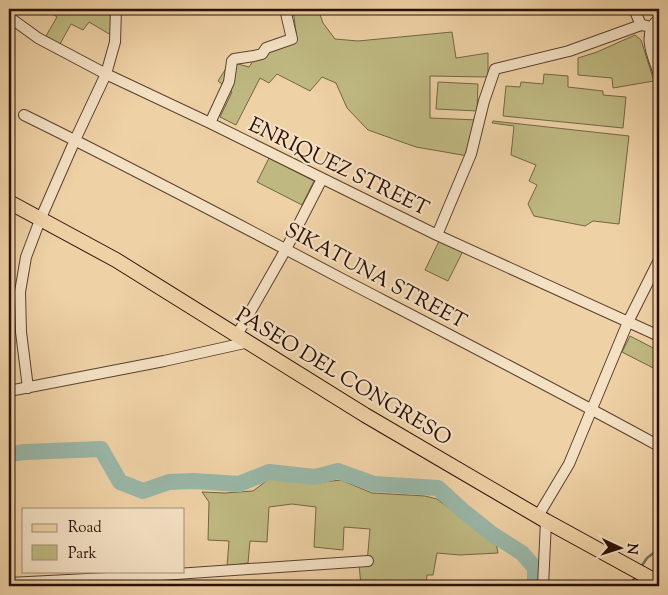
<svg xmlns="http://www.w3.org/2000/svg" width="668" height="595" viewBox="0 0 668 595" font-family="'Sorts Mill Goudy',serif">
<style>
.green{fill:#bfb981;stroke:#746444}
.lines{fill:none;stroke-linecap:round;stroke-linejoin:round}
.stream{stroke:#6d7468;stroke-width:2.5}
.river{stroke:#99b7a8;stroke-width:16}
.minor-casing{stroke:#5b402e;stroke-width:12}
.major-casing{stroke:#2a1007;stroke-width:16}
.minor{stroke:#f4e1c4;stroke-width:10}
.major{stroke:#eed1a5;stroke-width:14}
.labels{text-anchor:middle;stroke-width:4.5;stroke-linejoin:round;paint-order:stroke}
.street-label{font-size:21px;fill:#2a1007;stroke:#f4e1c4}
</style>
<rect width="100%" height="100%" fill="#eed1a5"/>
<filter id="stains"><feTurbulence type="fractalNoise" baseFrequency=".004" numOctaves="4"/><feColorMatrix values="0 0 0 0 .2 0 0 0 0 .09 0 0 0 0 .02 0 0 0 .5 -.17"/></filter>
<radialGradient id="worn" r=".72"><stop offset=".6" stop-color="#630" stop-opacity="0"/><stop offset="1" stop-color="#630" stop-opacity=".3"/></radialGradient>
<path class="green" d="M45,9H110L111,35L89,22L83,30L71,24L60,44L46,36L57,17Z
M293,9H318L323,23L335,39L358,41L452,32L456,58L488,53V77L430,76V118L478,120L468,156L416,147L368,130L347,108L336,83L322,77L310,91L277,74L269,83L260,78L236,125L220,117L232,92L218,81L230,62L249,67L263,46L297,40Z
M635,35L641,40L654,81L613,88L612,78L578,75V58L597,52Z
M544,74L568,76V87L603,91V95L626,97L623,128L503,116L506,86L520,87L521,82L543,84Z
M438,82L478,84L477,111L436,109Z
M493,121L629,136L619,224L593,221L585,226L534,216L528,204L537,185L529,181L536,165L511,155L514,126L492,123Z
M269,158L314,181L302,205L257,182Z
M440,239L463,251L448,281L425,270Z
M630,336L659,351V371L622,352Z
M269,479L314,483L341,480L372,493L425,496L437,499L496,543L498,553L460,555L437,553L433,575H427L426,586H361L359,564L367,563L370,529L344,527L343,550L314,547L316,507L292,504L269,507L267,542L250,541L248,563L227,566L229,541L208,540L209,502L202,492L225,493L253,491Z"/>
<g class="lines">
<path class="stream" d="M641,567L647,558L659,549
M629,586L636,576"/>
<path class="river" d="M9,454L25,452L101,449L120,482L143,491L169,482L194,481L239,484L269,472L315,477L338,471L374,484L438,488L462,510L492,534L522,553L535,568V583L531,586"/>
<g class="minor-casing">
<path id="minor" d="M634,9L641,25L647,26
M9,17L38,38L106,74L210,123L437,235L659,336
M659,19C641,32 653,57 659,74
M24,115C132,168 238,224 344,280C450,335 555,389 659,446
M210,123L229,82L232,61L234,59L254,56L262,54L266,48L292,39L285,9
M437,235L471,154L484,101L495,69L569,51L641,25
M237,335L286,249L322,179
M28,388L21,332L20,292L26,257L40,220L75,140L106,74L115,42L116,9
M9,391L164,361L249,342
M538,516L569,464L628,322L659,260
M147,576L148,586
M9,583L147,576L368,561
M543,586L546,521"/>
</g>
<g class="major-casing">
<path id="major" d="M9,202L116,260L365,415L546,521L659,583"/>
</g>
<use href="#minor" class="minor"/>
<use href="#major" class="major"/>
</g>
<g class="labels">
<g class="street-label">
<text transform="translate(339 166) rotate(26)" y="7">ENRIQUEZ STREET</text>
<text transform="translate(376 275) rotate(28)" y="7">SIKATUNA STREET</text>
<text transform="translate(344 376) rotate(31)" y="7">PASEO DEL CONGRESO</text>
</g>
</g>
<rect width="668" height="595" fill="none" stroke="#eed1a5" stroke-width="30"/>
<rect x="10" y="10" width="648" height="575" fill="none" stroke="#2a1007" stroke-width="2.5"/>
<rect x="15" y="15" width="638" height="565" fill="none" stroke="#2a1007"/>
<rect x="22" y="508" width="162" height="65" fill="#f4e1c4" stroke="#a38d78"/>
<rect x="32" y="524" width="25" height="8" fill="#eed1a5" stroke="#a38d78"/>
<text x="68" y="532" font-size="15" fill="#2a1007">Road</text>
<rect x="32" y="545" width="25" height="15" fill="#bfb981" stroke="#a38d78"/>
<text x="68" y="558" font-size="15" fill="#2a1007">Park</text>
<g transform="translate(620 548) rotate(94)" stroke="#f4e1c4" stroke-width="4" paint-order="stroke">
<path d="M0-4L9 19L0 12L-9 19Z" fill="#2a1007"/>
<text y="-8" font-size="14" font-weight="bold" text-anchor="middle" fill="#2a1007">N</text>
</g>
<rect width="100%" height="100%" filter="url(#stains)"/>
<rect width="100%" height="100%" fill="url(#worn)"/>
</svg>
